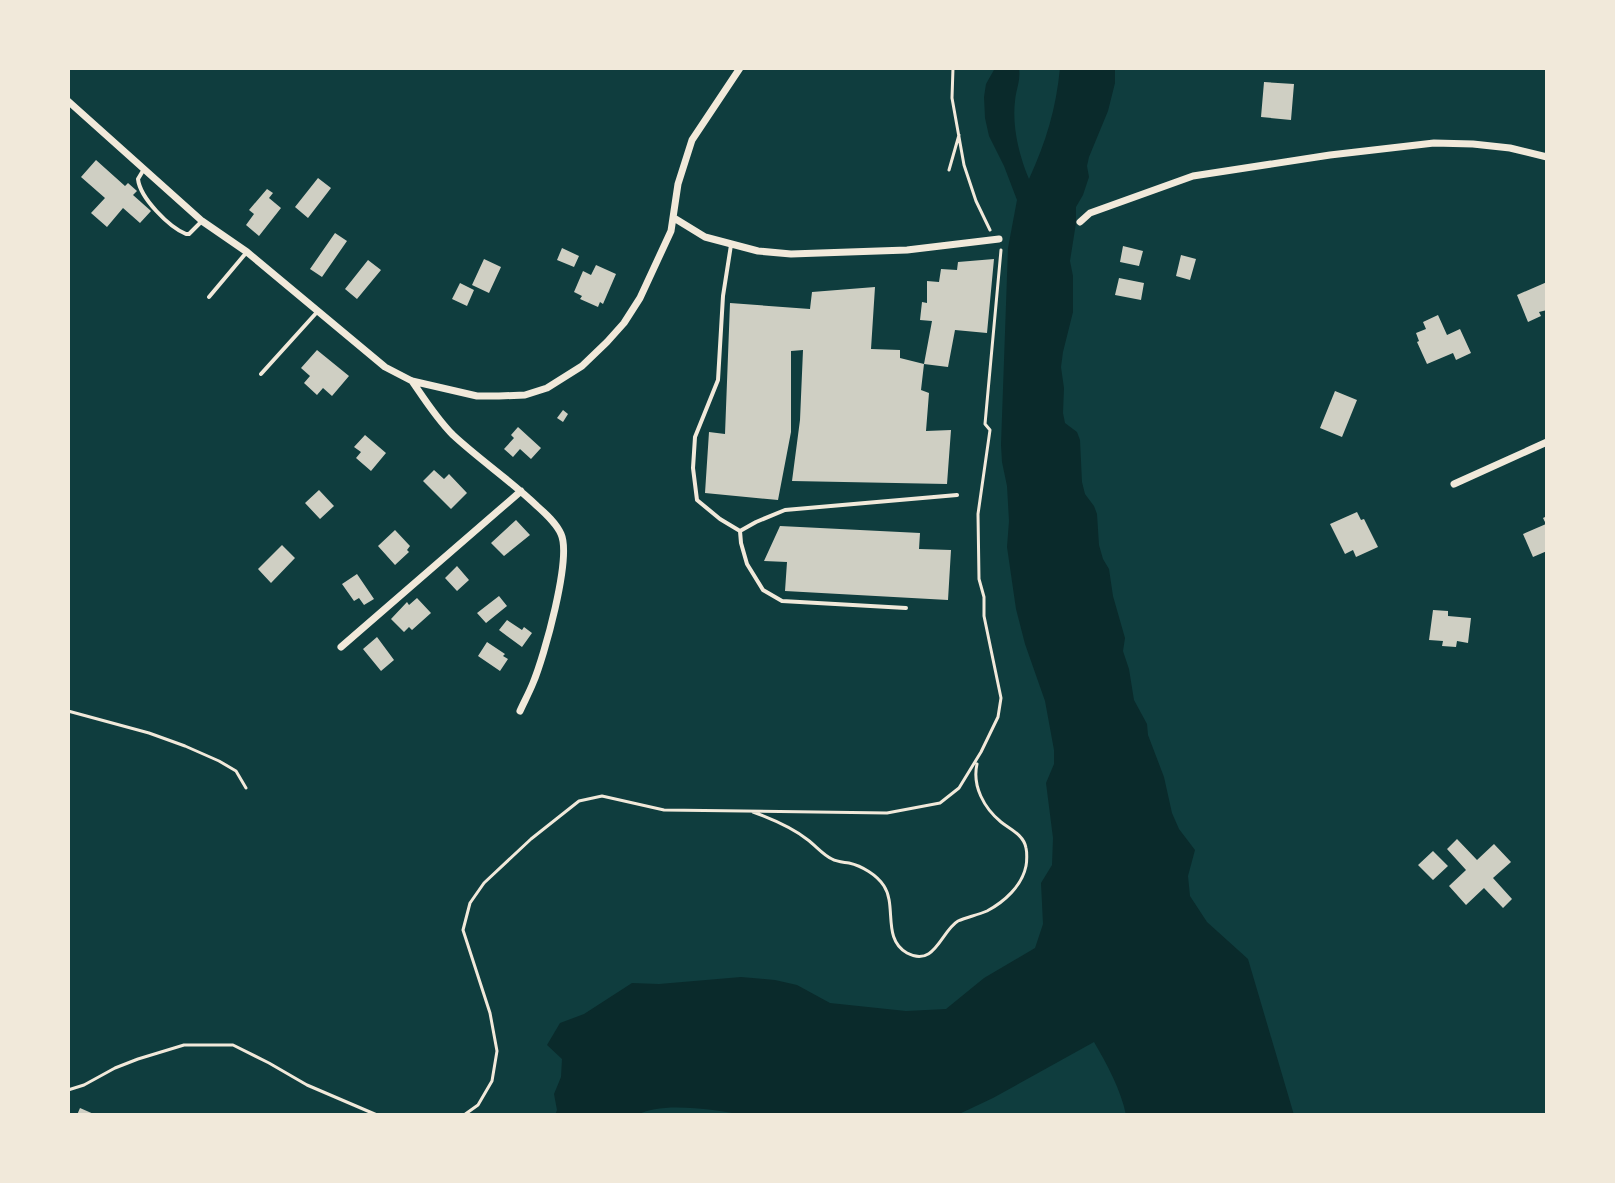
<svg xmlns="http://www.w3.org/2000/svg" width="1615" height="1183" viewBox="0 0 1615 1183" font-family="'IBM Plex Sans',sans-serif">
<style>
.water{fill:#0a2a2b}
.building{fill:#cfcfc3}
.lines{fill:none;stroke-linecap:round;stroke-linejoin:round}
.path{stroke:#f1e9da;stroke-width:3}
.service{stroke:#f1e9da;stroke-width:4}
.minor{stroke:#f1e9da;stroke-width:7}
</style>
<rect width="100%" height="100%" fill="#0f3d3e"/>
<path class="water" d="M995,68H1019C1021,80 1016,89 1015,101C1012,127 1019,155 1029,179C1046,142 1056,109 1060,68H1115V83L1108,111L1089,157L1087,166L1089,177L1083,195L1076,207V223L1070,261L1073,276V312L1063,352L1061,367L1064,388L1063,413L1065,423L1077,432L1080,440L1082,482L1085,494L1094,506L1097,514L1099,545L1103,559L1109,569L1113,596L1125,638L1123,651L1129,669L1134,700L1147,724L1148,735L1164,777L1172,813L1179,829L1195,850L1188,876L1190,896L1207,922L1248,959L1294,1115H1126C1121,1090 1107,1064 1094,1042L993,1098L957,1115H743C717,1110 660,1101 638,1115H555L557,1110L554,1094L561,1077L562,1059L547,1045L560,1023L584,1014L632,983L659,984L741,977L775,980L797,985L830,1003L906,1011L946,1009L984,978L1035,948L1043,924L1041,883L1052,865L1053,838L1046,783L1054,764V750L1045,701L1025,644L1016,609L1007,547L1009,521L1007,486L1002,462L1001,445L1008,248L1017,200L1004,166L989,136L985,118L984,97L986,84Z"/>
<path class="building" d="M1264,82L1294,84L1291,120L1261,117Z
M96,160L125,186L128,183L137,191L133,195L151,211L140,223L123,208L107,227L91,213L105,198L81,177Z
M318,178L331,188L308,218L295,207Z
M267,189L273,193L269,198L281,208L259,236L246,225L254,214L249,210Z
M335,233L347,241L322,277L310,269Z
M1123,246L1143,251L1139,266L1120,262Z
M562,248L579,256L574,267L557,260Z
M1181,255L1196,259L1190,280L1176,276Z
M484,259L501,267L489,293L472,285Z
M994,259L987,333L955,330L948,367L924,364L932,321L920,320L922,302L927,303V281L939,282L941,269L957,270L958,262Z
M368,260L381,270L357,299L345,289Z
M596,265L616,274L603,304L600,302L598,307L580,299L582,296L574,292L583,271L591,275Z
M1119,278L1144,283L1141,300L1115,295Z
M1547,282V310L1539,312L1541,316L1528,322L1517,295Z
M460,283L474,290L467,306L452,299Z
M875,287L871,349L900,350V358L924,364L921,390L929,393L926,431L951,430L947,484L792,481L800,420L803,350L791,351V432L778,500L705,493L709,432L725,434L730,303L810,309L812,292Z
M1438,315L1447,335L1460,329L1471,353L1456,360L1453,353L1427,364L1417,342L1419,341L1416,333L1426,329L1423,322Z
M317,350L349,376L332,396L323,388L317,395L304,383L310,376L301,368Z
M1335,391L1357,400L1342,437L1320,428Z
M563,410L568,414L563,422L557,418Z
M518,427L541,448L531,459L520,449L513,457L504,449L514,438L511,435Z
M365,435L386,453L371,471L356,458L361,452L354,447Z
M434,470L444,479L449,474L467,493L451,509L423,481Z
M319,490L334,506L320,519L305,503Z
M1357,512L1361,520L1364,519L1378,547L1356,557L1353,550L1345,554L1330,524Z
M1547,516V551L1533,557L1523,534L1546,524L1543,518Z
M516,520L530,535L504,556L491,543Z
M780,526L920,533L919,549L951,550L948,600L785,591L787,562L764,561Z
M395,530L410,546L407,550L409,552L395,565L378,546Z
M282,545L295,558L271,583L258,569Z
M457,566L469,580L457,591L445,578Z
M357,574L374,599L364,605L359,598L354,601L342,584Z
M499,596L507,606L486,623L477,613Z
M417,598L431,613L412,630L409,627L404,632L391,619L407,602L409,605Z
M1433,610L1448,611V616L1471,618L1468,643L1457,641L1456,647L1442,646L1443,641L1429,640Z
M507,620L522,630L524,627L532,633L522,647L499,630Z
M377,637L394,660L381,671L363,649Z
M487,642L505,654L503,656L508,659L500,671L478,656Z
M1457,839L1477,860L1494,844L1511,862L1493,878L1512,899L1503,908L1484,888L1466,905L1449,886L1466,870L1447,849Z
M1433,851L1448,866L1433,880L1418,865Z
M80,1108L96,1115H77Z"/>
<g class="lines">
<path class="path" d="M953,68L952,98L964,165L976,201L990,230
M949,170L959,135
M68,711L149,733L185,746L219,761L236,771L246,788
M753,812C772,819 793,828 808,840C816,846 823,855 832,859C837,862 843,862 849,863C862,866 877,875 884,886C897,906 882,939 907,953C935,968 941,931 958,921C967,917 978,915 987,911C1004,902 1022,886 1026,866C1027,861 1027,852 1026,848C1024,835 1010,829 1001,822C984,808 972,786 977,764
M68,1090L84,1085L115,1068L138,1059L184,1045H233L269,1063L307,1085L377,1115
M464,1115L478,1105L492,1081L497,1051L490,1013L463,930L470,903L484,883L531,839L579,801L602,796L664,810L887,813L940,803L959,788L981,752L998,717L1001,698L984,616V597L979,579L978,514L990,430L985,424L1001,250"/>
<path class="service" d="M144,169L138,179C140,198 169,227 186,234H189L202,221
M731,245L723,296L718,380L695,437L693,468L697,500L720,519L740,531L741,543L747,564L763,590L782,601L906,608
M209,297L246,253
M261,374L318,311
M740,531L756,522L785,510L957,495"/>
<path class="minor" d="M68,101L202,221L247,252L385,367L412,381L477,396H499L525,395L547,388L582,366L607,342L624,323L640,298L671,231L678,184L692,140L740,68
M674,218L705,237L758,251L791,254L907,250L999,239
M1080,222L1090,213L1193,176L1330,155L1434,143L1473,144L1510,148L1547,157
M412,381C425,400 437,419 453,435C480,460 511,481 537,506C546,514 556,523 561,534C572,558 544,657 533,683C529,693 524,702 520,711
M1454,484L1547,442
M341,647L521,491"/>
</g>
<rect width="1615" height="1183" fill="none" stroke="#f1e9da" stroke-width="140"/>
</svg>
